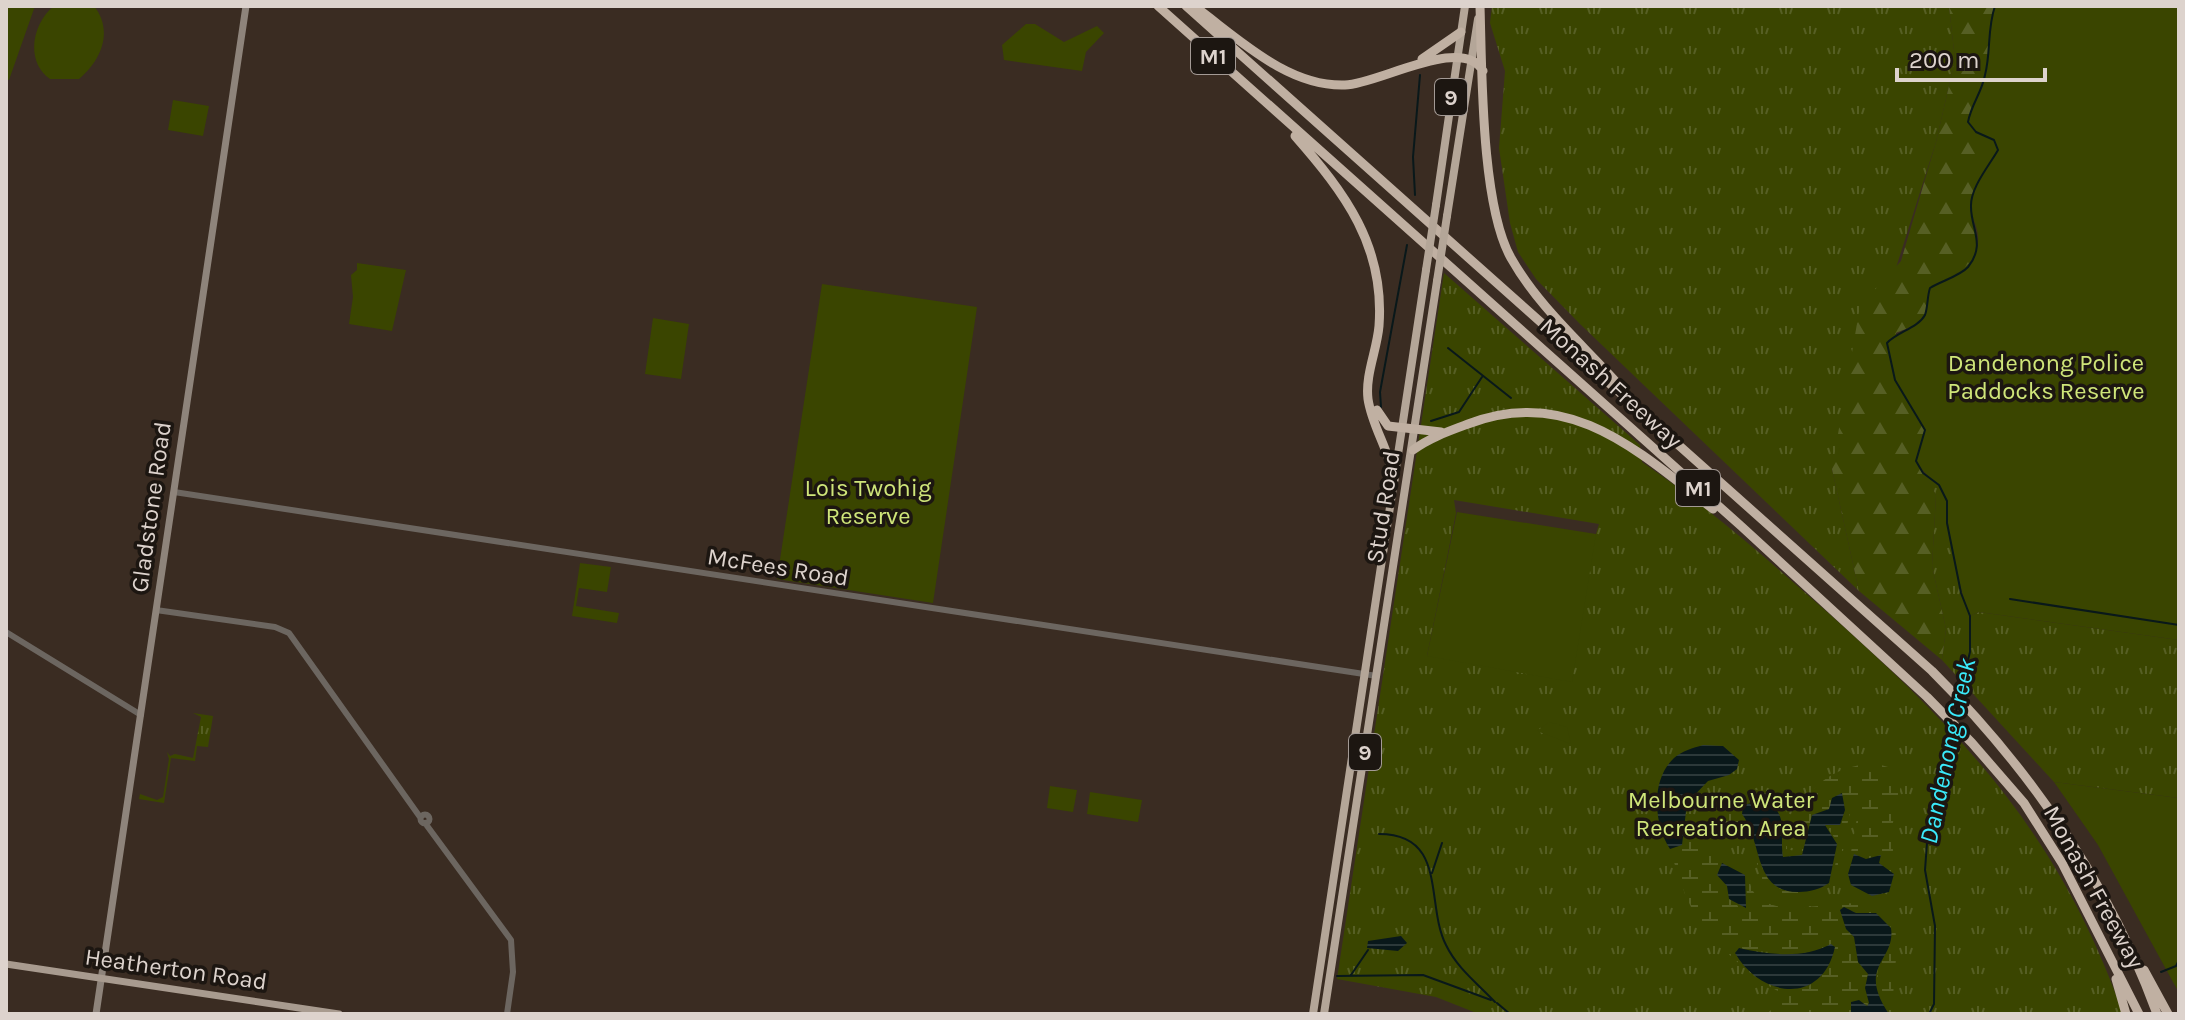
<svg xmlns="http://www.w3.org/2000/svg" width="2185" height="1020" viewBox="0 0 2185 1020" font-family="Karla,sans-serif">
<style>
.grass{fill:url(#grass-tufts);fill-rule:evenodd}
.forest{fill:url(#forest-firs)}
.wetland{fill:url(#wetland-marsh);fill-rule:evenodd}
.park{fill:#3a4500}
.water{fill:url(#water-rules)}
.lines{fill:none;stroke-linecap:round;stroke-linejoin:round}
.stream{stroke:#09181a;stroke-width:2}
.tertiary{stroke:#6c6660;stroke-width:6}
.secondary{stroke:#8e847b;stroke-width:7}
.primary{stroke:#a89b8f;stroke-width:7}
.trunk{stroke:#b4a698;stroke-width:8}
.motorway{stroke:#c0b0a2;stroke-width:9}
.trunk-bridge{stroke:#b4a698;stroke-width:8}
.labels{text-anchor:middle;stroke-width:7;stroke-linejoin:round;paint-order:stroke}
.shield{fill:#1c1611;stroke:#a39a95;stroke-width:2}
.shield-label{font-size:22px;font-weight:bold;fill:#ddd3cd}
.park-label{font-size:24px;fill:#cfe579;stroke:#1c1611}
.street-label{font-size:24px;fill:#ddd3cd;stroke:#1c1611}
.water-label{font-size:26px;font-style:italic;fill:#3aeafb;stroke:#1c1611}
</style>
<defs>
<pattern id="grass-tufts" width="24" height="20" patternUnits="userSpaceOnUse" patternTransform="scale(2)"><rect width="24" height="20" fill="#3a4500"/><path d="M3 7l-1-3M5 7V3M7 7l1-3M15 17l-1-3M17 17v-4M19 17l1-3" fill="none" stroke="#565f24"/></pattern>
<pattern id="forest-firs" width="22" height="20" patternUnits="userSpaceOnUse" patternTransform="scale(2)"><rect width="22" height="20" fill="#3a4500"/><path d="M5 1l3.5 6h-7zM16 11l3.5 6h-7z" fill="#565f24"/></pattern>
<pattern id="wetland-marsh" width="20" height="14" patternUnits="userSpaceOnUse" patternTransform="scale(2)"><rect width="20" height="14" fill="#3a4500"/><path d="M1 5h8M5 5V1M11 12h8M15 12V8" fill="none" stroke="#565f24"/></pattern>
<pattern id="water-rules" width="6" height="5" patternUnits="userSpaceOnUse" patternTransform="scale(2)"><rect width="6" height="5" fill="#09181a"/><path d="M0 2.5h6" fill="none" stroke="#2c393a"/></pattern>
</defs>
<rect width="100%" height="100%" fill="#3a2c22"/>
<path class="grass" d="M1492,6H1949L1955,60L1936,142L1832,469L1859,591L1580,324L1536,279L1518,252L1510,223L1499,148L1505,71L1490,23Z
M1444,273L1640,445L1642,462C1708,507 1766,558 1826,611C1964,734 2060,835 2123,1014H1479L1436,997L1337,979ZM1454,500L1599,524L1596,534L1427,656L1456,513Z
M1923,473L1939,485L1947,501V523L1961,593L1970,616L1979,612L2179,640V798L2054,782L1942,660L1946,629L1932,566L1936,495Z
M193,713L213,716L208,747L197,746L195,761L171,758L164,803L139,799L140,794L157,800L163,797L169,759L167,752L170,756L175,754L193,758L201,717Z"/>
<path class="forest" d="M1949,6H1995C1987,29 1992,53 1986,76C1981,93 1971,103 1968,123L1976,132L1994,140L1998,150C1989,166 1971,187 1971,206C1970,224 1982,236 1975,254C1966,275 1942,276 1929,295C1925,301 1928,305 1926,312C1922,325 1907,328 1896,333L1895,380L1925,430L1917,461L1936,495L1932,566L1946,629L1942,660L1859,591L1832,469L1860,306L1901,261L1936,142L1955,60Z"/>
<path class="wetland" d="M1874,763L1888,767L1901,785L1892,827L1894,876L1879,863V854L1869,859L1854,854L1849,864L1860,800L1853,804C1840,836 1850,884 1811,896C1795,902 1777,897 1763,887L1750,836L1741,822H1728L1718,840C1720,859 1734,859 1745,872C1750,878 1750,888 1755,894C1784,926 1848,888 1887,911C1909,945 1885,979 1897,1014H1889L1886,1010C1861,958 1898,956 1890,925L1876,913H1856L1843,907L1840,910C1855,929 1853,954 1868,974L1865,987L1868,1005L1851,1001V1014H1766L1789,996C1757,984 1714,944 1695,914C1683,895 1677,869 1669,848L1681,847L1682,835L1701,840L1708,808C1730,790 1781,775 1788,817C1790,828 1786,839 1786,849L1795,851C1803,841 1799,827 1801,815C1807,781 1844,765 1874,763ZM1836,794H1842L1845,810L1840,825H1825L1837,841C1839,869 1829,892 1799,892C1790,892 1782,891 1775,886C1758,873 1759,847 1753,829C1751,822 1746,819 1742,814L1746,803L1757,799L1779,810L1783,823V858L1802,855L1812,816L1819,810L1829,809ZM1726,864L1745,875L1748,905L1740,908C1729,898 1724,886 1717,874ZM1827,945V967L1808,987C1767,988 1761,981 1735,951L1738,948C1766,954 1789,952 1817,953Z"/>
<path class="park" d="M6,6H35L9,80L6,79Z
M54,6H94C114,31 101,61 79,79H50C25,62 32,23 54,6Z
M1995,6H2179V640L1979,612L1970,616C1959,588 1953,555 1948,525C1946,517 1949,507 1946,500C1941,483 1924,476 1916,461L1925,430L1895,380L1887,343C1897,332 1918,328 1925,315C1928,307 1927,297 1930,288C1950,275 1980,268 1978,237C1978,227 1971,217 1971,207C1971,187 1989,166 1998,150L1994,140L1976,132L1968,122C1971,105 1982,92 1985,75C1991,52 1987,29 1995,6Z
M1026,24H1035L1064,42L1097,26L1104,33L1086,52L1082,71L1004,60L1002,45Z
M173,100L209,106L203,136L168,130Z
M357,263L406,270L392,331L349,324L353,297L351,275L357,270Z
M822,284L977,307L933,603L777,579Z
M653,318L689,324L681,379L645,374Z
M1457,512L1596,534L1572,682L1427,656Z
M580,563L611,567L607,592L579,588L576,606L619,613L617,623L572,616Z
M1549,722L1567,727L1571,744L1537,731Z
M2054,782L2179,798V993L2098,845Z
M1050,786L1077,790L1073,812L1047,808Z
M1090,792L1142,800L1138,822L1087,814Z"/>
<path class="water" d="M1703,745L1723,746L1739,760L1737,769L1729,775L1708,781L1687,803L1682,845L1670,849C1654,825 1650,780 1674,758C1682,751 1693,748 1703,745Z
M1842,793L1845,810L1840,825H1825L1837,844L1829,883C1821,889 1809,892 1799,892C1753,893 1763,842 1742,814L1743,805L1765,800C1790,815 1779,833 1783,857L1802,855L1812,815L1829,809L1832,798Z
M1854,854L1866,859L1881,855L1879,863L1894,874L1889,892L1872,896L1851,885L1848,874Z
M1722,863L1745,875L1746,908L1729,899L1727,886L1717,875Z
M1844,907L1856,913H1876L1891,928C1896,961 1856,965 1889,1014H1851V1002L1859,1000L1867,1006L1869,1003L1865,988L1868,974L1858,962L1854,937L1846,929L1840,910Z
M1401,936L1407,943L1398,951L1367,948L1368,941Z
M1831,944L1835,947C1822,1006 1761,998 1735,953L1739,948C1771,955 1803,959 1831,944Z"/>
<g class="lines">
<path class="stream" d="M1415,195L1413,157L1420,75
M1448,348L1511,398
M1381,407L1380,392L1407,245
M1431,421L1459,412L1482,377
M2010,599L2179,625
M1959,695L1970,652V616L1961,593L1947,523V501L1939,485L1923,473L1916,461L1925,430L1895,380L1887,343C1897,332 1918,328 1925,315C1928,307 1927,297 1930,288C1941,281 1960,276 1968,267C1986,245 1971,229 1971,207C1970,188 1989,166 1998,150L1994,140L1976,132L1968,122C1971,105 1982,92 1985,75C1991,52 1987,29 1995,6
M1955,718L1957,705
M1379,834C1448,834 1425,904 1446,945C1457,968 1478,984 1495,1002
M1432,873L1442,843
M2161,972L2176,966L2179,960
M1351,975L1368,950
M1337,976L1423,975L1491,1000
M1497,1003L1510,1014
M1929,1014L1934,1004L1935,926L1925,870L1927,843L1953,729"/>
<path class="tertiary" d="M174,492L1377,676
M156,610L275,627L289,633L420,817
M6,632L141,715
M420.5 819a4.5 4.5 0 1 1 9 0a4.5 4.5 0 1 1-9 0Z
M425,823L511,940L513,972L507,1014"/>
<path class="secondary" d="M96,1014L246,6"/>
<path class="primary" d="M6,964L339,1014"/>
<path class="trunk" d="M1436,205L1465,6
M1447,216L1478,19
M1313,1014L1426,270
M1324,1014L1437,281"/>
<path class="motorway" d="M1158,6L1741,526L1927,697L1972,743L2024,803L2062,863L2139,1014
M1186,6L1932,671C2030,769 2109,883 2157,1014
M1194,6C1238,38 1287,87 1345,85C1379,84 1463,34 1483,71
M1480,6C1482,70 1481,205 1511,258C1538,306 1581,343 1617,383
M1422,59L1461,32
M1295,136C1345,193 1385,246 1379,326C1377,350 1365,375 1368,399C1372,427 1390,451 1394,480
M1377,410L1388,426L1441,432
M1413,450C1429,438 1449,431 1468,424C1569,385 1638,451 1713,509
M2144,970L2168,1014
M2116,979L2126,1014"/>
<path class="trunk-bridge" d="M1426,270L1436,205
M1437,281L1447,216"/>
</g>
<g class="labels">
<g class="shield">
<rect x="1191" y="38" width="44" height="36" rx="6"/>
<rect x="1435" y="79" width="32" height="36" rx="6"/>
<rect x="1676" y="470" width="44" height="36" rx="6"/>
<rect x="1349" y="734" width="32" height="36" rx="6"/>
</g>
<g class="shield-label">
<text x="1213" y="64">M1</text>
<text x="1451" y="105">9</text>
<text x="1698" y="496">M1</text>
<text x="1365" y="760">9</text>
</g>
<g class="park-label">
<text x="2046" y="371">Dandenong Police<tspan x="2046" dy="28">Paddocks Reserve</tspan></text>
<text x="868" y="496">Lois Twohig<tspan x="868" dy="28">Reserve</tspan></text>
<text x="1721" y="808">Melbourne Water<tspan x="1721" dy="28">Recreation Area</tspan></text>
</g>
<g class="street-label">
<text transform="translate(1611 383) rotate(42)" y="8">Monash Freeway</text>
<text transform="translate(151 507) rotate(-82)" y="8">Gladstone Road</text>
<text transform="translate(1383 507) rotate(-81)" y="8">Stud Road</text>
<text transform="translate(778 567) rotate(9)" y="8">McFees Road</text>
<text transform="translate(2094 887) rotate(61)" y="8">Monash Freeway</text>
<text transform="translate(176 969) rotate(8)" y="8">Heatherton Road</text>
</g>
<g class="water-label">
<text transform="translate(1947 751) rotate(-78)" y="9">Dandenong Creek</text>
</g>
</g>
<rect width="2185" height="1020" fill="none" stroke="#ddd3cd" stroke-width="16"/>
<path d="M1897 68v12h148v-12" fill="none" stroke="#ddd3cd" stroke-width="4"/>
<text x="1909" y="68" font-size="24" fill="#ddd3cd" stroke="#1c1611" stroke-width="6" paint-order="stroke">200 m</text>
</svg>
